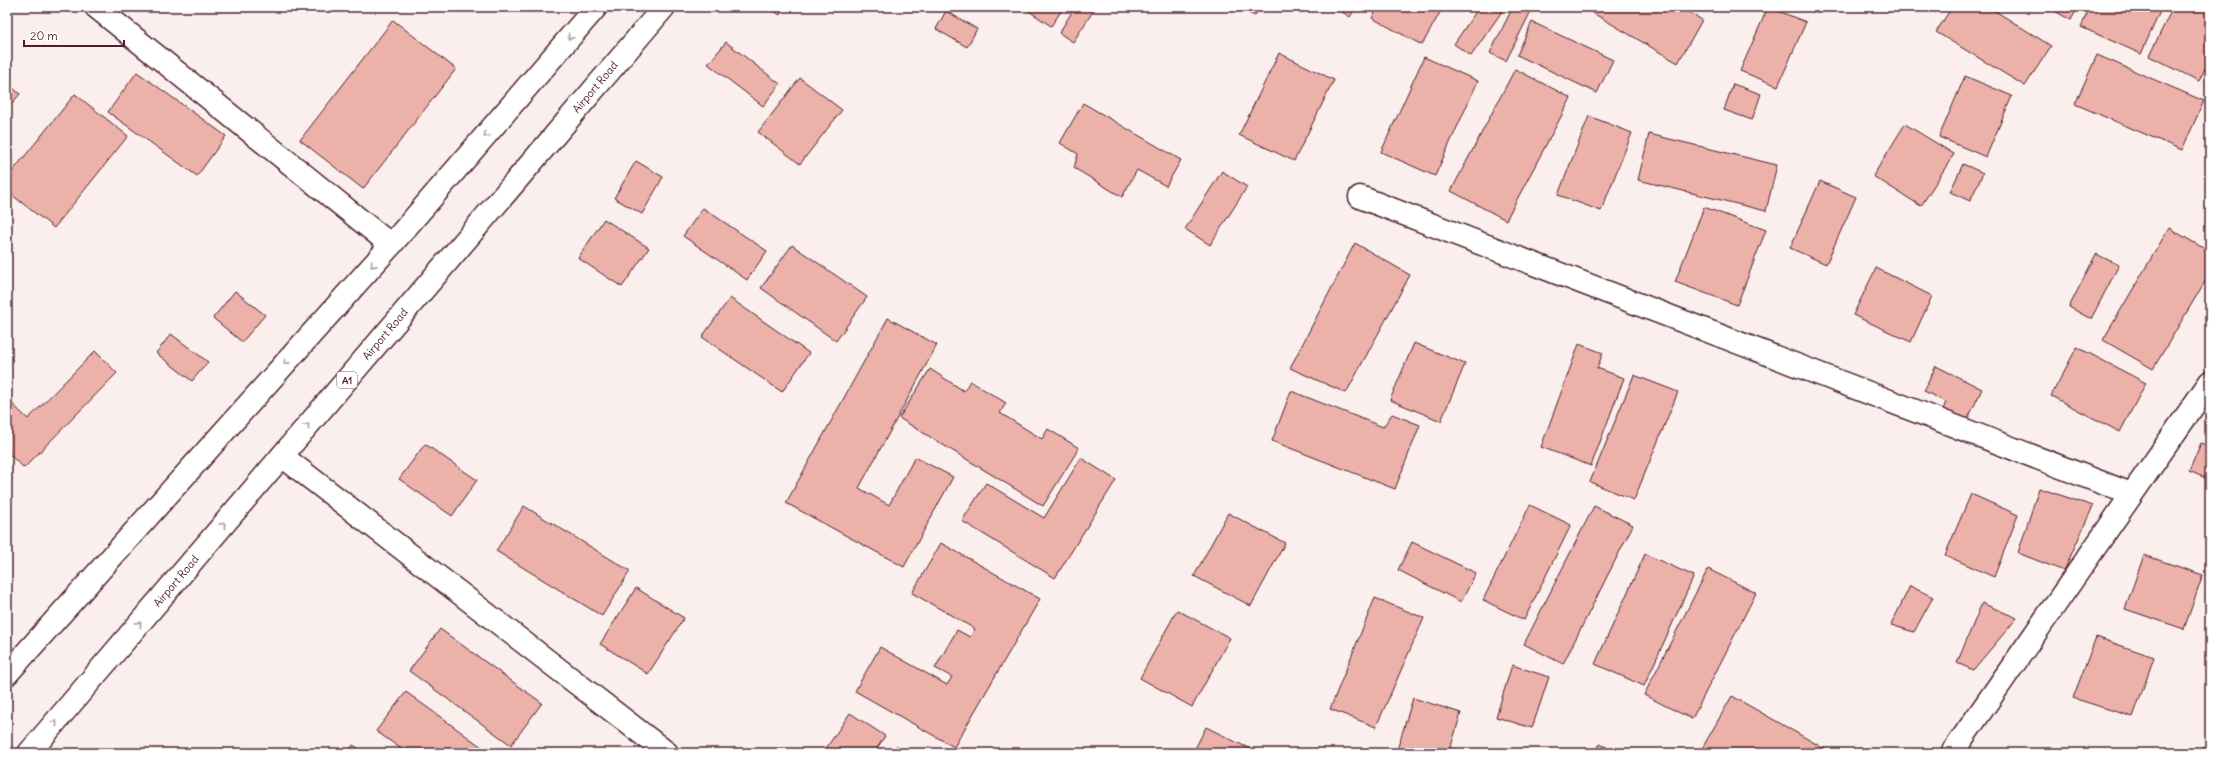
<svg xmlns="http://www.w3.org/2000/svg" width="2217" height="760" viewBox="0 0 2217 760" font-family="Delius,sans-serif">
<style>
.building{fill:#ecb1a9;stroke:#4a1f2b}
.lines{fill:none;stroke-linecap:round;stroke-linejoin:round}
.minor-casing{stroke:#4a1f2b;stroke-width:25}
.highway-casing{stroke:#4a1f2b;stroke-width:25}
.minor{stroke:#fff;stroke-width:22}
.highway{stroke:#fff;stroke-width:22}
.oneway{stroke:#ae9aa0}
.labels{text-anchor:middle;stroke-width:3;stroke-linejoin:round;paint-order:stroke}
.shield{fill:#fff;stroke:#80626b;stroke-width:1}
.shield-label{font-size:10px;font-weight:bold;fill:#4a1f2b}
.street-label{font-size:11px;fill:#4a1f2b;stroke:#fff}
</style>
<rect width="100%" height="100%" fill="#fbefee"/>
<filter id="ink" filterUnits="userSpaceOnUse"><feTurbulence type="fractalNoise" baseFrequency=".025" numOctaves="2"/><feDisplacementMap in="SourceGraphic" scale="8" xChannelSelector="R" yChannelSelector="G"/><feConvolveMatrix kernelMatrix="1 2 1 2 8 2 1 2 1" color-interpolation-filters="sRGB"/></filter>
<g filter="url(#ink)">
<path class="building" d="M768,7H785L780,15Z
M1023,7H1064L1051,26Z
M1075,7H1096L1073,42L1059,33Z
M1236,7H1259L1255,16Z
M1334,7H1356L1350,17Z
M1378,7H1443L1422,45L1372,18Z
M1479,7H1505L1471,56L1454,44Z
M1513,7H1533L1506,61L1490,53Z
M1587,7H1680L1702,20L1678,63L1586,9Z
M1768,7L1806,22L1778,86L1740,71Z
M1882,7H1894L1891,12Z
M1952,7H1989L2051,46L2025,86L1936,32Z
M2047,7H2078L2071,20Z
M2090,7H2162L2141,54L2081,27Z
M2173,7H2205L2210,9V58L2199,81L2149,56Z
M946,11L977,29L967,47L936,29Z
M393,20L456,69L363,189L300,140Z
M1532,22L1613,60L1597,93L1517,55Z
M726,42L780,84L763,106L708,64Z
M1279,53L1334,80L1294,161L1239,135Z
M2097,55L2204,101L2182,150L2075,104Z
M1424,57L1478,81L1435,176L1381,152Z
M1515,69L1571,98L1506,220L1451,191Z
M137,72L226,136L197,176L108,112Z
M1965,76L2012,96L1986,157L1939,137Z
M800,78L842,110L800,164L758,132Z
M7,83L20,94L7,109Z
M1733,84L1761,94L1752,120L1724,110Z
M75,94L128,136L54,228L7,191V178Z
M1083,103L1181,160L1166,186L1137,170L1122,197L1074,168L1078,154L1060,143Z
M1589,116L1632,133L1601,211L1558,195Z
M1905,124L1954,154L1921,206L1873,176Z
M1649,134L1777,165L1766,211L1638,180Z
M636,161L663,177L642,214L614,198Z
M1963,164L1983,173L1970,201L1950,192Z
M1222,171L1247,187L1210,245L1185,229Z
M1820,181L1856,197L1826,264L1790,248Z
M1704,207L1766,230L1737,305L1675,282Z
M703,208L767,251L747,280L683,236Z
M604,219L649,248L622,287L578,258Z
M2169,228L2210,252V273L2153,369L2103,340Z
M1355,243L1410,275L1346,393L1290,368Z
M792,245L867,297L836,341L761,288Z
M2096,254L2119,265L2091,319L2069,307Z
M1876,268L1932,296L1911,342L1853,315Z
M235,291L265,315L242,342L213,318Z
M730,298L809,353L782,392L702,337Z
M888,318L937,345L859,488L889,505L915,457L953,477L904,567L786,503Z
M171,334L208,362L192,381L156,353Z
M1414,343L1465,364L1441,421L1390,400Z
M1579,344L1603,353L1597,368L1624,378L1591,466L1541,447Z
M2077,347L2146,383L2120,432L2051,396Z
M95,351L117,373L24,468L7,452V399L28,419Z
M1936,366L1982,389L1966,423L1942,412L1946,402L1924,391Z
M930,369L964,391L970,381L1006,403L1000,413L1042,439L1048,429L1079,448L1043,506L899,418Z
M1634,375L1678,392L1634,500L1590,482Z
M1291,391L1383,427L1392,414L1420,425L1395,489L1272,441Z
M2201,443L2210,447V480L2189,471Z
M425,444L477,480L452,516L399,479Z
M1081,458L1116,480L1055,578L962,521L986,483L1044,518Z
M2039,488L2093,506L2064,571L2018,553Z
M1971,494L2018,515L1994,577L1945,555Z
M1530,505L1571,525L1524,620L1483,600Z
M524,506L630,571L602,616L496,551Z
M1594,506L1633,525L1563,664L1524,644Z
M1228,513L1285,543L1251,606L1194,576Z
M1412,542L1476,573L1461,602L1398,570Z
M941,543L1040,599L954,747L855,691L880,647L947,685L952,677L935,668L957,630L970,637L975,629L912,593Z
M1645,554L1694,576L1644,686L1595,664Z
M2144,555L2203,575L2184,629L2125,609Z
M1708,569L1756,593L1692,719L1644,695Z
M1910,586L1933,597L1914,632L1891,625Z
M636,588L684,618L648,674L600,644Z
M1375,598L1424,618L1376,727L1330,709Z
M1982,603L2017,618L1973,670L1957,663Z
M1177,610L1230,638L1192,707L1140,678Z
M440,629L542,703L511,745L409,671Z
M2096,637L2154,657L2133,717L2073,698Z
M1512,665L1549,677L1532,728L1496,717Z
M406,692L490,753H407L376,731Z
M1732,696L1832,753L1700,752Z
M1413,698L1461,713L1449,753H1396Z
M850,713L885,736L874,753H823Z
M1206,727L1258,753H1193Z
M1600,744L1618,753H1595Z
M353,745L366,753H348Z
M896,746L907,753H892Z
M2203,747L2210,750V753H2200Z"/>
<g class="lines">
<g class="minor-casing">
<path id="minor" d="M96,7L391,245
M1360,197L2131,494
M282,456L667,753
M1952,753L2210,382"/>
</g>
<g class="highway-casing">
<path id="highway" d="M7,674L391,245L596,7
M29,753L664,7"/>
</g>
<use href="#minor" class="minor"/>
<use href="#highway" class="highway"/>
</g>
<defs><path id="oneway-chevron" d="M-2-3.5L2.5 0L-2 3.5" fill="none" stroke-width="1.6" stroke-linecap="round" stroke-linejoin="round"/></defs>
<g class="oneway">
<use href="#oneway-chevron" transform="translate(570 37) rotate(131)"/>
<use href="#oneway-chevron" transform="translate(486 135) rotate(131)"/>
<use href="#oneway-chevron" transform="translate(373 265) rotate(132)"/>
<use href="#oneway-chevron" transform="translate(286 362) rotate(132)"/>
<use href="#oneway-chevron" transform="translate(307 426) rotate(-50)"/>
<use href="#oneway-chevron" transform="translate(223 525) rotate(-50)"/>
<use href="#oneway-chevron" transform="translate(139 624) rotate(-50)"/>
<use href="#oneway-chevron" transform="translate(55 723) rotate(-50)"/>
</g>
</g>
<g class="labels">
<rect class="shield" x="337" y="372" width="20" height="16" rx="3"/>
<g class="shield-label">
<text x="347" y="384">A1</text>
</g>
<g class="street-label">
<text transform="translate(595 87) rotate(-50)" y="4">Airport Road</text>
<text transform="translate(385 334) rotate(-50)" y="4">Airport Road</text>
<text transform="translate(176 581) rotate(-50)" y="4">Airport Road</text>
</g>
</g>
<rect width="2217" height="760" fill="none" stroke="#fff" stroke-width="24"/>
<rect x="12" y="12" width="2193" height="736" fill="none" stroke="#4a1f2b" stroke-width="1.5" filter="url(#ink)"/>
<path d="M24 40v6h100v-6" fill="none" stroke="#4a1f2b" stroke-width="2"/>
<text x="30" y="40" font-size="12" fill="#4a1f2b" stroke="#ffffff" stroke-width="3" paint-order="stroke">20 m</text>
</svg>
